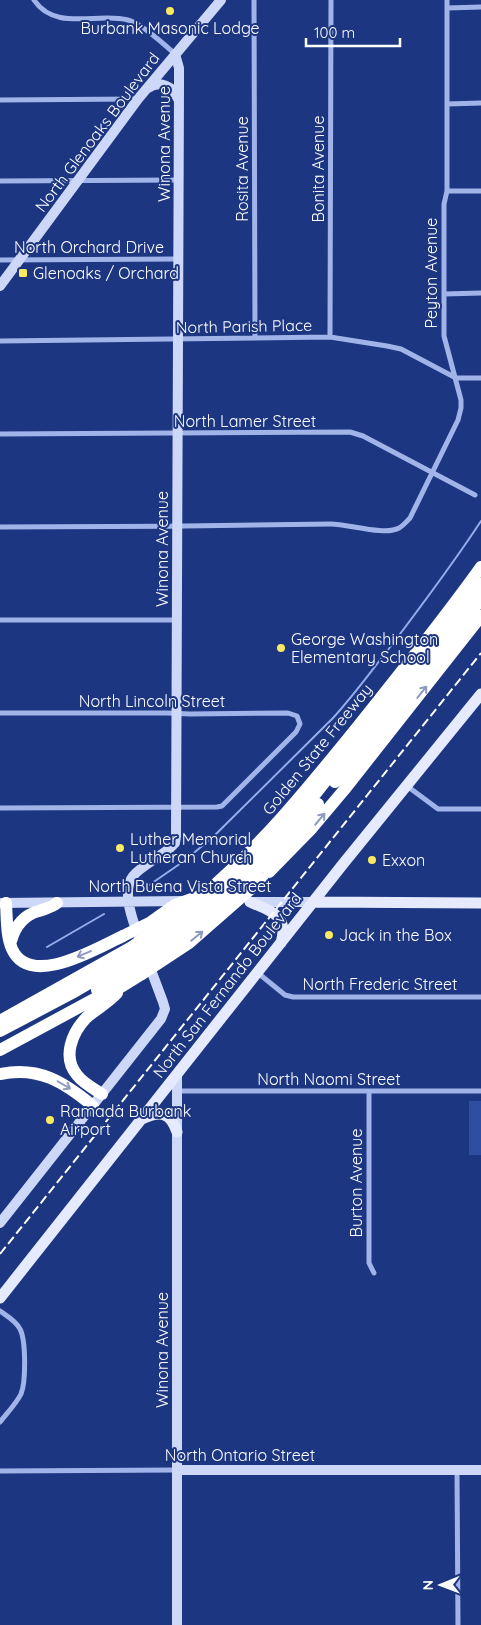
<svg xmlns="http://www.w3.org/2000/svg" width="481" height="1625" viewBox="0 0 481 1625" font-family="Quicksand,sans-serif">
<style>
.green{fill:#304ea0}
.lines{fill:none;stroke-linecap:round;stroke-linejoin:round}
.stream{stroke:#94adeb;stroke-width:2}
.street{stroke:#a1b4e9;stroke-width:5}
.secondary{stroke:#cdd7f7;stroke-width:10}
.primary{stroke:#e5eafe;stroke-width:11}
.highway{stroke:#fff;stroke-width:12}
.rail{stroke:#fff;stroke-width:2;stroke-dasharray:9 4;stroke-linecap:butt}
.highway-bridge{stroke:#fff;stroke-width:12}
.oneway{stroke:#8e9ac0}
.poi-dot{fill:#f9ea5f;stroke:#1d3681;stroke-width:2}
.labels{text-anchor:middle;stroke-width:4;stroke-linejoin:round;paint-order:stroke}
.poi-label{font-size:16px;fill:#fff;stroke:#1d3681;text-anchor:start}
.street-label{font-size:16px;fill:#fff;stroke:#1d3681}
</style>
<rect width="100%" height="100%" fill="#1d3681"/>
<path class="green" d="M469,1101H481V1155H469Z"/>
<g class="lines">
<path class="stream" d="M142,890L184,861L213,837L333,718C354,695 372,670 391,646C422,605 453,564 481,521
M47,947L104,914"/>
<path class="street" d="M34,0C55,32 98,12 128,20C141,23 165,45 175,54
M254,0L255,338
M447,8L481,7
M0,100L137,99
M447,104L481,103
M0,181L178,180
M447,191H481
M0,260L178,259
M444,294L481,293
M330,337L331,0
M0,341L330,337L387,346L401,349L456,378H481
M0,434L350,432L363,436L475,495
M0,527C110,527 221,526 331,524C348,524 385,536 399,528C403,526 407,521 410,518L458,420L461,408V400L444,336V204L447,191V0
M0,620H177
M0,713H167L190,714L288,713L297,716L300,724L296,732L222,806L217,807L0,808
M407,786L438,809H481
M258,973L285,995L293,997H481
M177,1091H481
M369,1092V1263L374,1273
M0,1311C7,1316 16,1321 20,1329C26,1340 26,1382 21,1394C16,1404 7,1413 0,1422
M457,1470L458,1625
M0,1471L177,1470"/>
<path class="secondary" d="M148,88C160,80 173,86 178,99
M0,286L138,99L221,0
M251,902H314
M0,903L184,901
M139,937C133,922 121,891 133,876C141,866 160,857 170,848L175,843L176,836L179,89V68L175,54
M177,1074V1625
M0,1223L161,1019L165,1009L163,1002L148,962
M177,1470H481"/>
<path class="primary" d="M250,902C272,911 289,916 281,943
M314,902L481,903
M142,1119C160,1111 170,1111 177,1132
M0,1298L343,864L481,694"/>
<path class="highway" d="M335,782L453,636L481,599
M269,872L312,828L344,790L481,616
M236,879L287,828L316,793L481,584
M248,879L286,841L318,804
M203,895C261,846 308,788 355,730C398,676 441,623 481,567
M6,903C7,918 6,935 12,949C30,989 97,948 123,936
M11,941C15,927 23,915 39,911C46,908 51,908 57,903
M97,990L138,964
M0,1021L132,947
M0,1031L72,993L135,956
M0,1050L109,991L121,987L142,974
M0,1074C39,1066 64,1082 93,1106
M102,1094C94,1089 83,1083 77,1075C62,1057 72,1033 86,1018C96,1009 108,1003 117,993"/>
<path class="rail" d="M0,1254L481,653"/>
<path class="highway-bridge" d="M123,936L151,922L175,905L203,895
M132,947L193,902
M135,956L170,932L236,879
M138,964L187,931L248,879
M142,974L189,943L262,879"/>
</g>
<defs><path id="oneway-shaft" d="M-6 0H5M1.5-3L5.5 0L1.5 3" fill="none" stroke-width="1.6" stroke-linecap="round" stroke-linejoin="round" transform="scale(1.25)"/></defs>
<g class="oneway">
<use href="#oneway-shaft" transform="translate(422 692) rotate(-51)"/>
<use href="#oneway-shaft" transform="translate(320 819) rotate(-50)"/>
<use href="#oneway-shaft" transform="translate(197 936) rotate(-39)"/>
<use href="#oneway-shaft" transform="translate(84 954) rotate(157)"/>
<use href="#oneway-shaft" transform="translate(64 1085) rotate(30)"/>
</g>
<g class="poi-dot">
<circle cx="170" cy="11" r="5"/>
<rect x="18" y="268" width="10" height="10" rx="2.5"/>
<circle cx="281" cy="648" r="5"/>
<circle cx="120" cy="848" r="5"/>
<circle cx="372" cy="860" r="5"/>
<circle cx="329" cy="935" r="5"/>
<circle cx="50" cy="1120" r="5"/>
</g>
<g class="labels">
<g class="poi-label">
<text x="170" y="34" text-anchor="middle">Burbank Masonic Lodge</text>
<text x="33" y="279">Glenoaks / Orchard</text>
<text x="291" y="645">George Washington<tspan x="291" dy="18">Elementary School</tspan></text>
<text x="130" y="845">Luther Memorial<tspan x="130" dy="18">Lutheran Church</tspan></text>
<text x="382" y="866">Exxon</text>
<text x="339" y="941">Jack in the Box</text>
<text x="60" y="1117">Ramada Burbank<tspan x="60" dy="18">Airport</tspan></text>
</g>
<g class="street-label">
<text transform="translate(97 132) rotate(-53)" y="6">North Glenoaks Boulevard</text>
<text transform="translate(164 144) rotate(-90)" y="6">Winona Avenue</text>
<text transform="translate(242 169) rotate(-90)" y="6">Rosita Avenue</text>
<text transform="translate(318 169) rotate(-90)" y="6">Bonita Avenue</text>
<text x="89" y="253">North Orchard Drive</text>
<text transform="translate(431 273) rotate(-90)" y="6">Peyton Avenue</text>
<text transform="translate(244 326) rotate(-1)" y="6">North Parish Place</text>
<text x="245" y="427">North Lamer Street</text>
<text transform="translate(162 549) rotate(-90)" y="6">Winona Avenue</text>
<text x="152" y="707">North Lincoln Street</text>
<text transform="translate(317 749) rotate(-51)" y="6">Golden State Freeway</text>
<text x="180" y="892">North Buena Vista Street</text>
<text x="380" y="990">North Frederic Street</text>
<text transform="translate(227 985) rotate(-52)" y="6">North San Fernando Boulevard</text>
<text x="329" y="1085">North Naomi Street</text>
<text transform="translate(356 1183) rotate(-90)" y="6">Burton Avenue</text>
<text transform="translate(162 1350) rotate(-90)" y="6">Winona Avenue</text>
<text x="240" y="1461">North Ontario Street</text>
</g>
</g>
<g transform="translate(441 1585) rotate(269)" stroke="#1d3681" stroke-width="4" paint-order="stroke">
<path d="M0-4L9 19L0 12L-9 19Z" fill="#ffffff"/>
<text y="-8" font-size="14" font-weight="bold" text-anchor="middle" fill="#ffffff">N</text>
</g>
<path d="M306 38v8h94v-8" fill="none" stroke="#ffffff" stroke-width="2.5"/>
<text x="314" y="38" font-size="15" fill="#ffffff" stroke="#1d3681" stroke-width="4" paint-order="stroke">100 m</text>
</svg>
